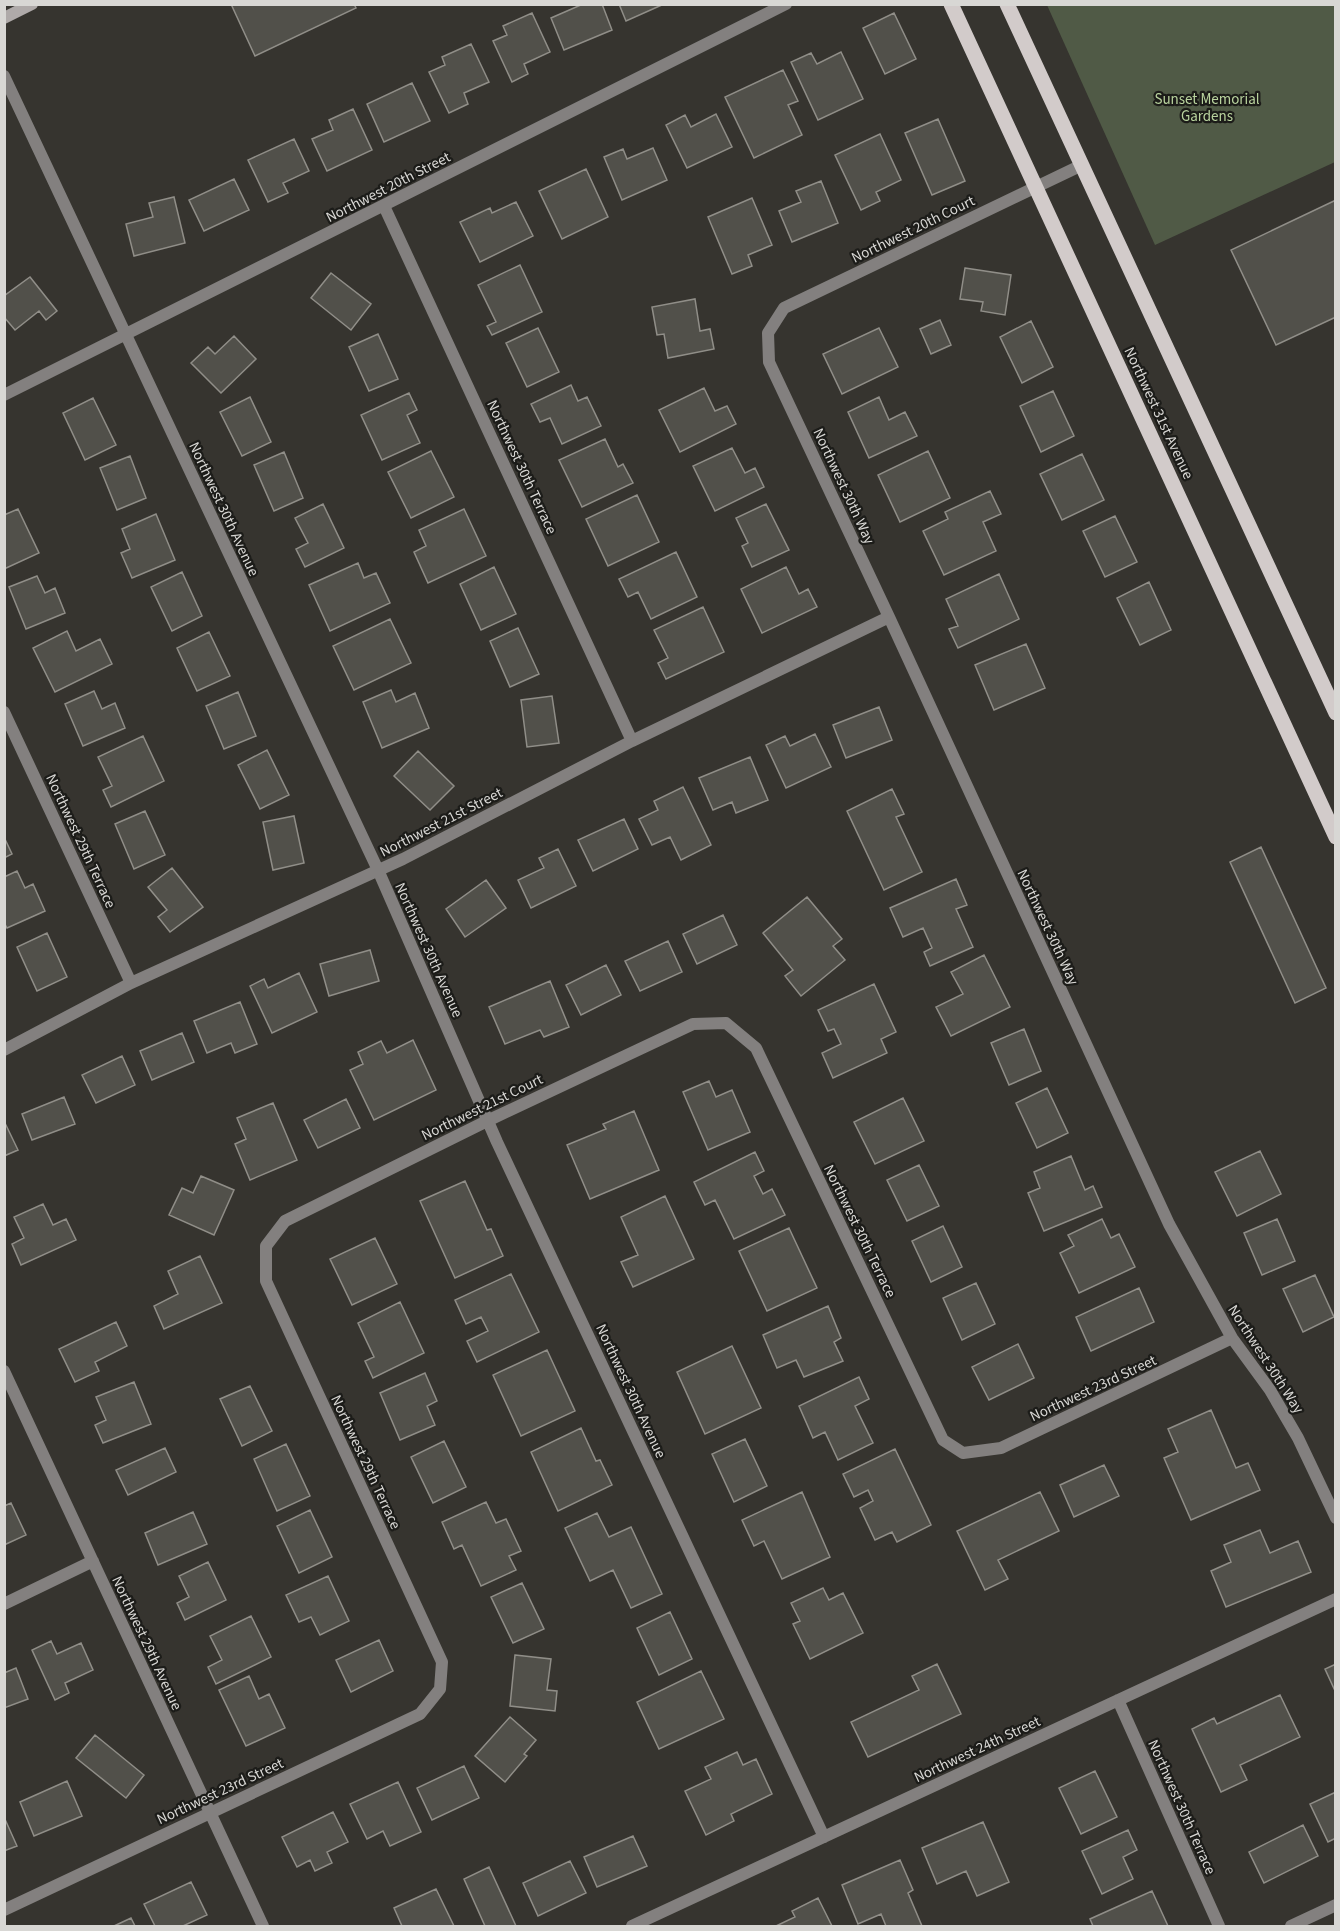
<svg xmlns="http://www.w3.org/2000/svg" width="1340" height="1931" viewBox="0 0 1340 1931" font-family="'Source Sans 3',sans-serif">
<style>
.green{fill:#505a46}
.building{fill:#51504a;stroke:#908e88;stroke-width:1.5}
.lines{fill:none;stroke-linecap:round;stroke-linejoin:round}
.street{stroke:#83807f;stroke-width:12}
.secondary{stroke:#afaaa9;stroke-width:12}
.primary{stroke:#d2cbca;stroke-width:15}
.labels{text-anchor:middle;stroke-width:4.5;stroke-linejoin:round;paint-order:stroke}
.park-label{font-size:15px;fill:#b9d39e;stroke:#1c1c19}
.street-label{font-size:15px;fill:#d8d7d4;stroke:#1c1c19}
</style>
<rect width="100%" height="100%" fill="#36342f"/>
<path class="green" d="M1047,5H1335V162L1155,245Z"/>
<path class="building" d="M231,4H354L356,8L255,56Z
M583,4H602L612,30L564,50L551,18Z
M619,4H664L626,21Z
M532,13L550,52L524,64L528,74L512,82L493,41L507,35L503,26Z
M894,13L916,59L885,74L863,28Z
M471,44L489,82L464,93L468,104L449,113L429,72L445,65L442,57Z
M841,52L863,99L818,120L791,62L811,53L817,64Z
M783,70L798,101L788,105L802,135L754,158L725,97Z
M412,83L430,121L384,142L367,104Z
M353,109L372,150L327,171L312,139L333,130L329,120Z
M716,114L732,147L687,168L666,125L685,115L691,127Z
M938,119L965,181L932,195L905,133Z
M880,134L901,180L876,192L880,201L861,210L835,155Z
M294,139L309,171L283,183L288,193L268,202L248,160Z
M653,148L667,180L622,200L604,157L623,149L627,159Z
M586,169L608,217L562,239L539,191Z
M234,179L249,210L204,231L189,200Z
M821,181L838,223L792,242L779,211L801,202L796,191Z
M174,197L185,243L134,256L126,224L153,217L149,203Z
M752,198L772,245L748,255L752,266L732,274L708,217Z
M1336,200V317L1276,345L1231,250Z
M516,202L533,236L480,262L460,222L490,208L492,213Z
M520,265L542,312L492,335L487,326L496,322L478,285Z
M965,268L1011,275L1005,315L981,311L983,302L960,299Z
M331,273L371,304L351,330L311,298Z
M30,277L57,311L46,320L39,311L15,330L4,317V296Z
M695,299L700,331L710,329L714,349L668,358L664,334L657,335L652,307Z
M940,320L951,345L931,354L920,329Z
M1031,321L1053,367L1022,383L1000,337Z
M538,328L559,372L527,387L506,343Z
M879,328L898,367L842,394L823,354Z
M378,334L398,379L369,391L349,347Z
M234,336L256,359L221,393L191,363L208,347L215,354Z
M571,385L578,401L587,397L601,426L562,444L550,418L540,422L531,404Z
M704,388L715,411L727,406L736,424L680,452L659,410Z
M1053,391L1074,436L1041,452L1020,406Z
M409,393L417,410L407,415L420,443L382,460L361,415Z
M250,397L271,442L242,456L220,412Z
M879,397L889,420L905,412L917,436L869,458L848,412Z
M93,398L116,445L85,460L63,413Z
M605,439L618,467L623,464L633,483L582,507L559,460Z
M732,448L745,473L755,468L764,487L715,511L693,466Z
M431,451L454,497L411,518L388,472Z
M928,451L950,498L900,522L878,475Z
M284,452L303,498L274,511L254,465Z
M1082,454L1104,500L1062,520L1040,474Z
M130,456L146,498L117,510L100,468Z
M990,491L1001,514L983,522L996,551L944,575L923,531L948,519L945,512Z
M637,495L659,542L608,566L586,519Z
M323,504L344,548L305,567L296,549L308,543L295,518Z
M766,504L789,550L752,567L742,546L748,543L736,518Z
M18,509L39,553L4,569V515Z
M464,509L486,556L428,583L414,552L426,546L419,530Z
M156,514L175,560L132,578L121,553L130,549L122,529Z
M1115,516L1137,562L1105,577L1083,531Z
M676,552L697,597L651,619L638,592L628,597L619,579Z
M358,563L364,578L376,573L390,603L330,631L309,585Z
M494,567L516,614L481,630L460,584Z
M786,567L799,594L808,589L817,607L762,633L741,589Z
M182,572L202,616L172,631L151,587Z
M999,574L1019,619L958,648L949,629L958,626L946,599Z
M37,576L45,593L55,588L65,613L26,629L9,587Z
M1149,582L1171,630L1140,645L1117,598Z
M703,607L724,652L666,679L658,663L668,658L654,630Z
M390,619L411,663L354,690L333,646Z
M518,628L539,674L510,687L490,641Z
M67,631L76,651L100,639L112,664L55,692L33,648Z
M209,632L230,676L197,691L177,648Z
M1026,644L1045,688L994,710L975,665Z
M391,690L396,702L415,693L429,728L382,748L363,702Z
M94,691L102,709L115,703L125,728L83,746L65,704Z
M238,692L256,736L224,749L206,706Z
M552,696L559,743L527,747L521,700Z
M879,707L892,740L846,758L833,725Z
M815,734L831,767L786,788L766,745L785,736L790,746Z
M143,736L164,781L111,807L103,790L112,786L98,757Z
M267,750L289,795L260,809L238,765Z
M418,751L454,786L430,810L394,776Z
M750,757L768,800L736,813L732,802L713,810L699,778Z
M683,787L711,845L681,860L670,837L652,845L639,819L658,810L654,801Z
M892,789L904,814L896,817L922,872L884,890L847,811Z
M145,811L165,855L134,869L115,824Z
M294,816L304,863L273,870L263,822Z
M624,819L638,849L593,871L578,840Z
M4,837L12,854L4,858Z
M1261,847L1326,988L1295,1003L1230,862Z
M558,849L576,886L531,908L518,880L544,868L539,858Z
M172,868L203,907L170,932L158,917L167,910L148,887Z
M17,871L25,888L33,884L45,911L7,928L4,923V877Z
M956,879L967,905L956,909L973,947L930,966L924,952L932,948L923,928L903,937L890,908Z
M486,880L506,908L465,937L446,909Z
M807,897L842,939L833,946L845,960L801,996L785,976L793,970L763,933Z
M723,915L737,945L697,964L683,934Z
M47,933L67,977L37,991L17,947Z
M668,941L682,972L640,991L625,961Z
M370,950L379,981L329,996L320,964Z
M984,955L1010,1007L951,1036L936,1007L963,994L951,972Z
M606,965L621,995L581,1015L566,985Z
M299,973L317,1012L272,1033L250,986L264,979L268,988Z
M550,981L569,1027L544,1037L540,1030L505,1044L489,1007Z
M874,984L896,1032L881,1039L887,1053L833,1078L822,1053L841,1044L834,1029L828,1031L818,1010Z
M240,1002L257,1044L235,1053L231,1043L207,1053L194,1021Z
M1024,1029L1041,1071L1009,1085L991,1043Z
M182,1033L194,1062L152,1080L140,1051Z
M413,1040L436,1090L374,1120L350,1070L363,1064L358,1052L381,1041L387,1053Z
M122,1056L135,1085L96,1103L82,1075Z
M709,1081L716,1097L732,1090L750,1132L708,1150L683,1092Z
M1047,1088L1068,1133L1037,1148L1016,1103Z
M64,1097L75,1124L32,1140L22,1114Z
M903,1098L924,1141L875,1164L854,1122Z
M346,1099L360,1128L318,1148L304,1120Z
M273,1103L297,1160L250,1180L235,1144L246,1139L237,1118Z
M634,1111L659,1170L590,1199L567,1145L606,1129L603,1124Z
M4,1121L18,1150L4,1156Z
M1260,1151L1281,1194L1237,1216L1215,1172Z
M755,1152L764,1171L754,1176L763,1194L772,1189L785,1215L734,1239L715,1200L705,1205L694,1182Z
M1071,1156L1085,1190L1093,1186L1102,1207L1044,1231L1028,1193L1040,1188L1034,1172Z
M919,1165L939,1206L907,1221L887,1180Z
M201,1176L234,1190L214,1235L169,1215L182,1188L193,1193Z
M465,1181L487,1230L491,1229L503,1256L455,1278L420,1201Z
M665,1196L694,1259L633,1287L621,1262L638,1255L621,1217Z
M43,1204L53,1225L66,1219L76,1240L21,1265L12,1244L24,1238L14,1217Z
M1102,1219L1111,1238L1119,1234L1135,1267L1079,1293L1060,1253L1074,1246L1068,1235Z
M1277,1219L1295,1261L1262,1275L1244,1233Z
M943,1226L962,1267L931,1282L912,1241Z
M789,1228L817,1288L767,1311L739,1251Z
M375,1238L397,1284L352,1305L330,1259Z
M200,1256L222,1303L164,1329L154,1306L178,1294L168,1271Z
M511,1274L539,1332L477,1362L467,1341L488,1331L481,1317L466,1324L455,1300Z
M1315,1275L1334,1317L1303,1332L1283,1289Z
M976,1283L995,1324L962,1340L943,1298Z
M1139,1288L1154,1322L1091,1351L1076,1317Z
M400,1302L424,1353L373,1378L365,1361L374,1357L358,1323Z
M828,1306L841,1338L834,1342L843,1361L804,1377L796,1360L777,1368L763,1335Z
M116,1322L127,1346L95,1362L99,1371L75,1382L59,1349Z
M1018,1344L1034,1378L989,1400L972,1367Z
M732,1346L761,1408L705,1434L677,1372Z
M547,1350L575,1411L521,1436L493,1375Z
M425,1373L437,1401L427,1406L435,1425L400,1440L380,1393Z
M859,1377L869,1399L855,1406L873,1443L838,1460L825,1432L813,1438L799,1406Z
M134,1382L151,1424L103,1443L95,1425L106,1420L96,1397Z
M250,1386L272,1431L242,1446L220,1399Z
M1211,1410L1236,1468L1248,1463L1260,1490L1191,1520L1164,1458L1178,1452L1168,1429Z
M581,1428L596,1461L600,1460L612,1485L558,1511L531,1452Z
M745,1439L767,1486L734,1502L712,1454Z
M444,1441L466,1487L433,1503L411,1457Z
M286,1444L310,1496L277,1511L254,1459Z
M165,1448L176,1472L128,1495L116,1470Z
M895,1449L931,1525L897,1542L892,1532L875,1540L860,1508L873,1501L868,1490L854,1497L843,1474Z
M1104,1465L1119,1496L1074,1517L1060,1485Z
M802,1492L830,1557L782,1579L764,1541L754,1546L742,1520Z
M1040,1492L1059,1531L998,1560L1008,1579L985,1590L957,1531Z
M486,1502L496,1523L506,1519L521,1551L509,1556L516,1570L481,1586L462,1545L454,1549L442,1522Z
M11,1503L26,1535L4,1545V1506Z
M310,1510L332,1557L299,1573L277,1526Z
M193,1512L207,1544L158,1565L145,1533Z
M597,1513L609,1537L631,1527L662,1594L631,1608L613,1570L590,1581L565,1528Z
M1260,1530L1270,1553L1298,1541L1311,1572L1226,1607L1211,1571L1231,1562L1224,1545Z
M208,1562L226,1600L185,1620L177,1603L189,1597L179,1576Z
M328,1576L349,1621L320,1635L311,1617L299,1622L286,1595Z
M522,1583L544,1629L513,1643L491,1597Z
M823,1588L829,1600L843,1593L863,1633L810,1659L793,1624L800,1621L791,1603Z
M670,1612L692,1659L659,1675L637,1628Z
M251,1616L271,1657L216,1684L208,1667L222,1660L210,1636Z
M379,1640L393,1671L351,1692L336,1660Z
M51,1641L57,1654L81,1643L93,1670L65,1683L69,1693L55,1700L32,1650Z
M515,1655L551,1659L547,1690L557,1691L555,1711L510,1706Z
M937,1664L961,1714L868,1757L851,1722L919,1690L912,1676Z
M1336,1664V1693L1325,1669Z
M16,1668L28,1699L4,1708V1673Z
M701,1671L724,1719L659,1749L637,1702Z
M249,1676L259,1699L269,1694L285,1728L246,1746L219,1690Z
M1280,1695L1300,1737L1240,1765L1247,1780L1221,1792L1192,1729L1214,1718L1217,1724Z
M510,1717L536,1740L524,1754L527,1756L505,1782L475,1756Z
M95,1735L144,1775L126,1798L76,1758Z
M737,1752L743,1765L756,1759L772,1794L731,1814L734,1821L706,1835L685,1791L711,1779L705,1767Z
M464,1766L479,1798L432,1820L417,1788Z
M1095,1771L1117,1817L1081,1834L1059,1788Z
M67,1781L82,1816L34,1836L20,1802Z
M398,1782L421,1832L390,1846L383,1831L367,1839L350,1804Z
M1336,1792V1838L1328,1842L1310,1804Z
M333,1812L348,1842L327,1852L332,1863L315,1871L310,1860L297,1867L282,1837Z
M4,1817L17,1846L4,1851Z
M983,1822L1009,1882L977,1896L966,1871L937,1884L922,1848Z
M1303,1825L1318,1856L1264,1883L1249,1852Z
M1128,1830L1137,1850L1123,1857L1133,1879L1102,1894L1082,1851Z
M633,1836L647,1866L597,1887L584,1857Z
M900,1860L913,1890L908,1893L922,1926H886L881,1914L858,1924L842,1885Z
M570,1861L586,1893L538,1916L523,1883Z
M489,1867L516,1926H485L464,1879Z
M191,1882L207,1915L183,1926H155L144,1904Z
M436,1889L454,1926H402L394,1908Z
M1152,1891L1168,1926H1093L1090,1919Z
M818,1898L832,1926H776L795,1917L792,1911Z
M131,1918L135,1926H114Z"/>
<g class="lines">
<path class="street" d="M4,76L378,870L497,1142L824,1837
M1082,165L784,308L768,333L769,362L889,617L1169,1224L1232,1338L1270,1390L1298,1438L1336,1518
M384,206L632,741
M4,395L786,4
M4,712L131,983
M4,1050L131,983L403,859L632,741L889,617
M4,1371L263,1926
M4,1604L93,1561
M1118,1700L1219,1926
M4,1910L420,1714L440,1689L442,1662L266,1281V1246L285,1221L487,1121L693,1024L726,1023L756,1048L943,1440L963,1453L1001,1448L1232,1338
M632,1926L1336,1599
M1291,1926L1336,1905"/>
<path class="secondary" d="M4,18L32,4"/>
<path class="primary" d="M951,4L1336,837
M1007,4L1336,713"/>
</g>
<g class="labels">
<g class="park-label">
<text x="1207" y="104">Sunset Memorial<tspan x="1207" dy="17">Gardens</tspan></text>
</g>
<g class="street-label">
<text transform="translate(388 187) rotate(-27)" y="5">Northwest 20th Street</text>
<text transform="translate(913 229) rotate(-26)" y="5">Northwest 20th Court</text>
<text transform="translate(1159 413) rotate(65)" y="5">Northwest 31st Avenue</text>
<text transform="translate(522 467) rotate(65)" y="5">Northwest 30th Terrace</text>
<text transform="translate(844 486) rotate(65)" y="5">Northwest 30th Way</text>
<text transform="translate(224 509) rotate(65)" y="5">Northwest 30th Avenue</text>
<text transform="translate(441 822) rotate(-27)" y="5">Northwest 21st Street</text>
<text transform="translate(81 841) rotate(65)" y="5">Northwest 29th Terrace</text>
<text transform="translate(1048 927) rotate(65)" y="5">Northwest 30th Way</text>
<text transform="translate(429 950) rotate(66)" y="5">Northwest 30th Avenue</text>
<text transform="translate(482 1107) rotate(-26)" y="5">Northwest 21st Court</text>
<text transform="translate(860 1231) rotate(64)" y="5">Northwest 30th Terrace</text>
<text transform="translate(1266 1359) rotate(57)" y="5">Northwest 30th Way</text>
<text transform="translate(1093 1388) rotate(-25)" y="5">Northwest 23rd Street</text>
<text transform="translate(631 1391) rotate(65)" y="5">Northwest 30th Avenue</text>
<text transform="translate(366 1462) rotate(65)" y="5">Northwest 29th Terrace</text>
<text transform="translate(147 1643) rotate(65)" y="5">Northwest 29th Avenue</text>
<text transform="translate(977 1749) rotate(-25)" y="5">Northwest 24th Street</text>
<text transform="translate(220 1791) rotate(-25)" y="5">Northwest 23rd Street</text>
<text transform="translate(1182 1807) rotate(66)" y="5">Northwest 30th Terrace</text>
</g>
</g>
<rect width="1340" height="1931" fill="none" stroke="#d8d7d4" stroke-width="12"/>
</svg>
